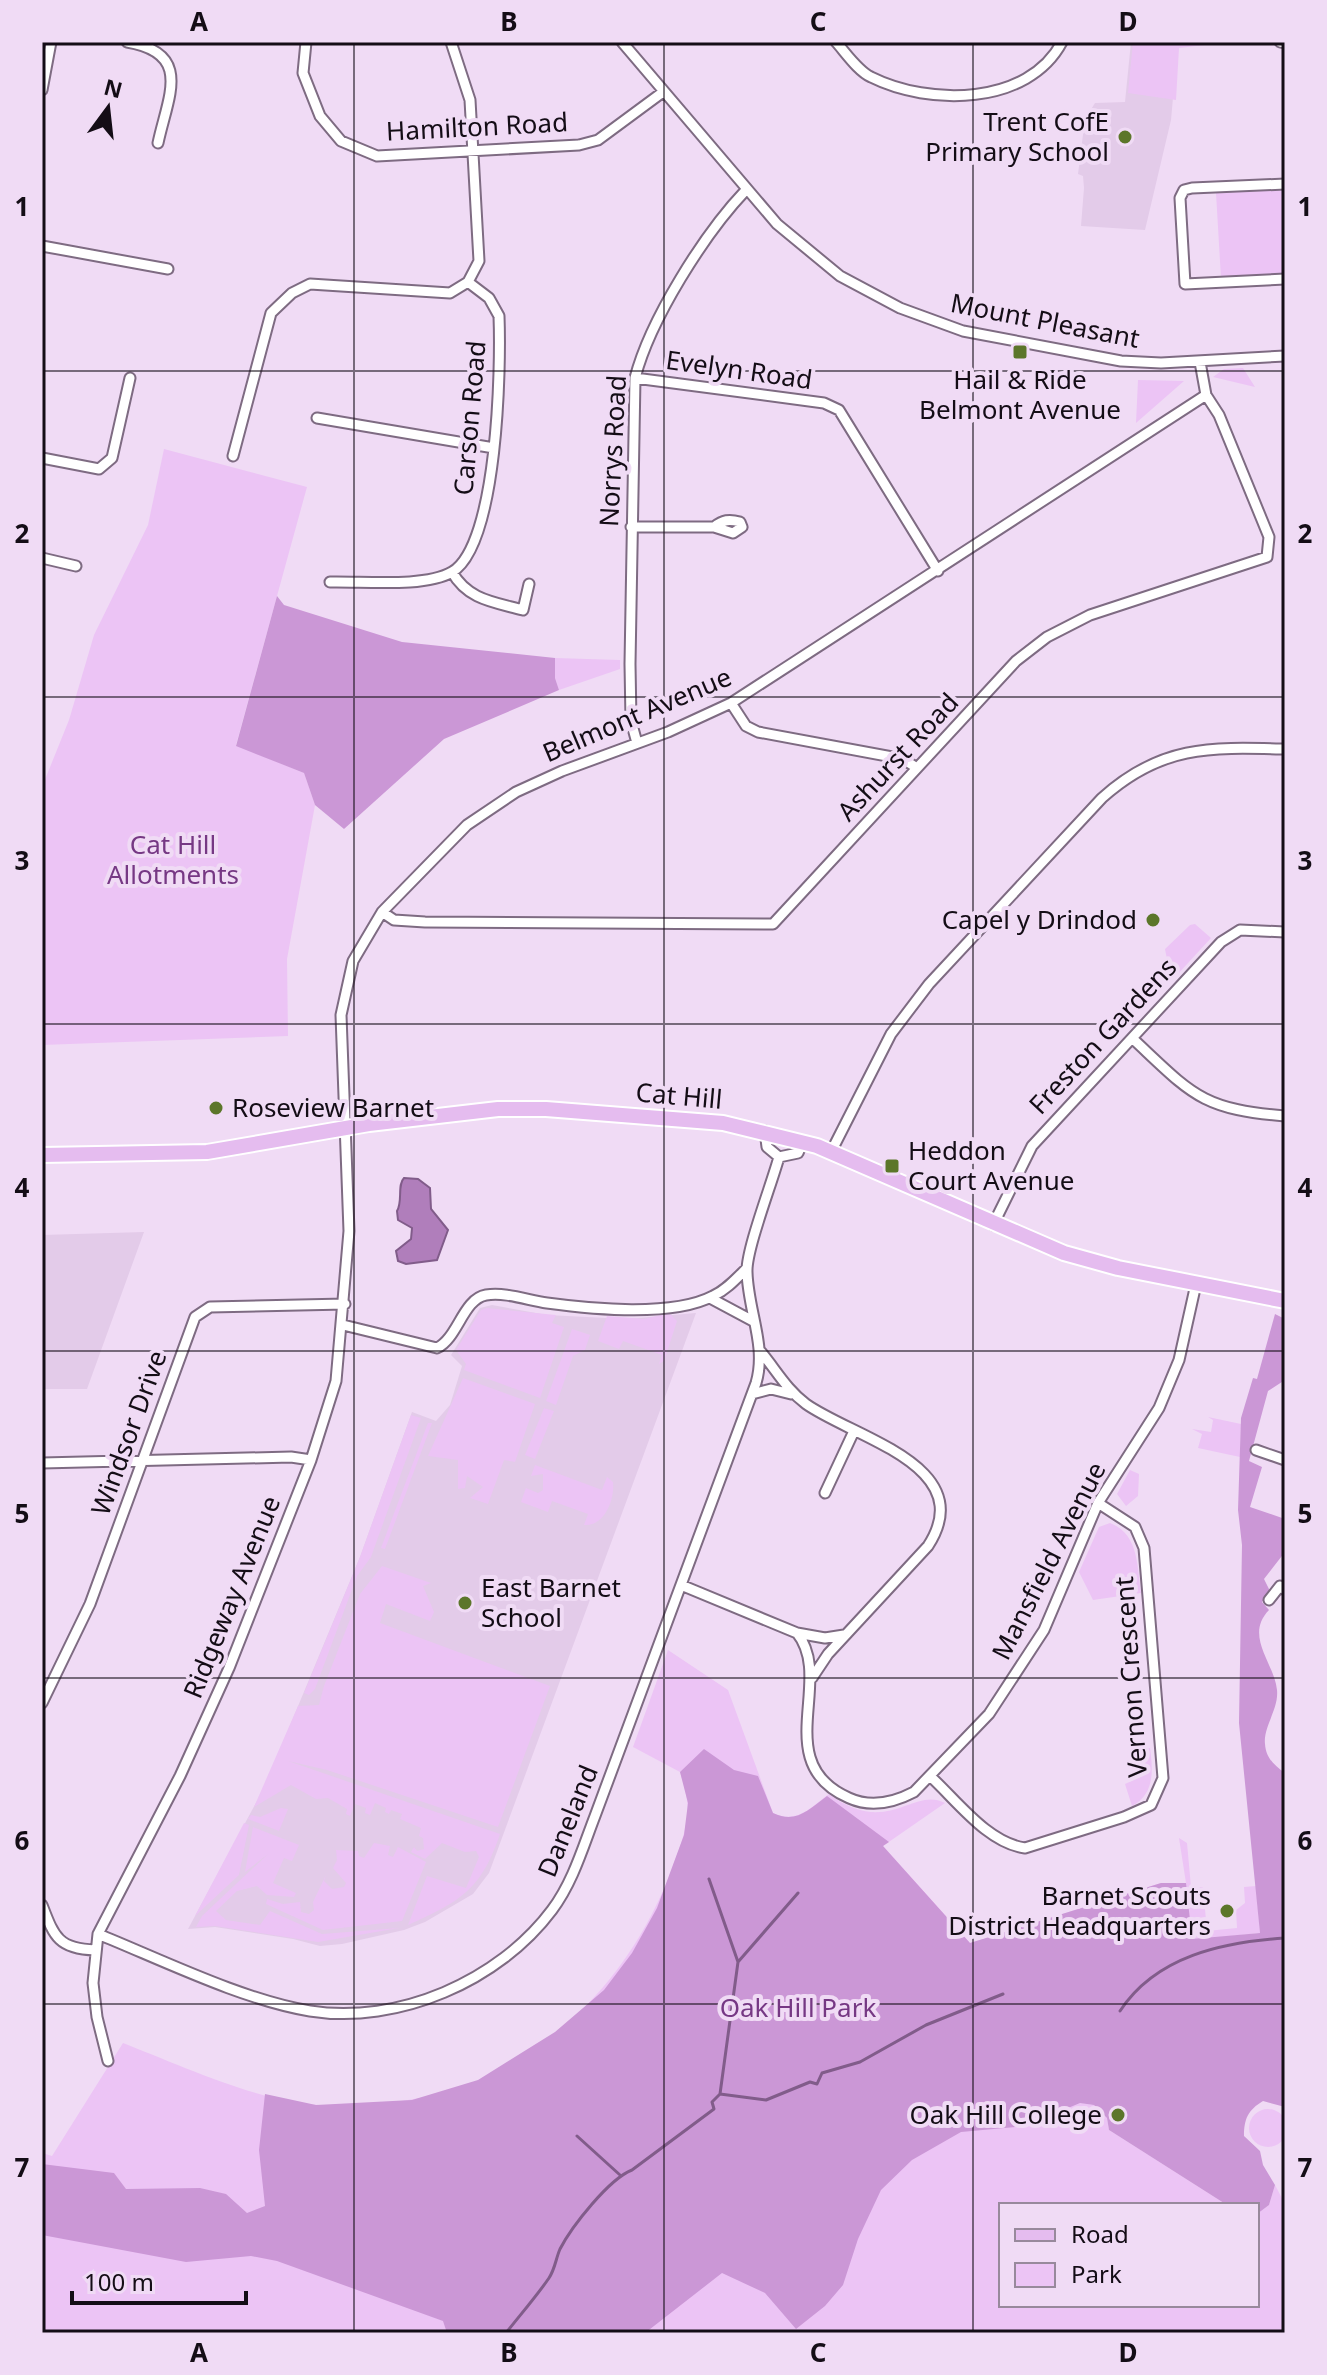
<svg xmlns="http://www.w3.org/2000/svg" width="1327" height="2375" viewBox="0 0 1327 2375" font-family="'Noto Sans',sans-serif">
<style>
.built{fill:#e3cbe9}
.green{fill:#ecc4f5}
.forest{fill:#cb97d6}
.water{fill:#b07ebb;stroke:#815c8a;stroke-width:2}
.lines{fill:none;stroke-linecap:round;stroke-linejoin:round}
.stream{stroke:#815c8a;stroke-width:3}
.minor-casing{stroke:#7e6b82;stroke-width:13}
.primary-casing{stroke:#fff;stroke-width:18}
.minor{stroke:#fff;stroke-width:9}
.primary{stroke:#e5bcef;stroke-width:14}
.grid{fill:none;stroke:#140d16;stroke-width:2;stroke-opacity:0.55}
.poi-dot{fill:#5c762a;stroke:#f0dbf5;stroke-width:3}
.labels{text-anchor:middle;stroke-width:8;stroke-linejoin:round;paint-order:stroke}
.poi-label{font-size:26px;fill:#140d16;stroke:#f0dbf5;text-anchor:end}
.street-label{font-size:26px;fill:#140d16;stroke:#f0dbf5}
.park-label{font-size:26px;fill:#763884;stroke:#f0dbf5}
.neatline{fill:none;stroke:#140d16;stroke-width:3}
.grid-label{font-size:26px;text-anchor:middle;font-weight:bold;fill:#140d16}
</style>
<rect width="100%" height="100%" fill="#f0dbf5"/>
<path class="built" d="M1131,42H1178L1171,120L1145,230L1081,226L1084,188L1083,176L1078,174L1085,119L1095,103L1125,102Z
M144,1232L87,1389H42V1235Z
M492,1305L547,1315L627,1319L696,1313L489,1873L473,1894L425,1922L404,1930L342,1944L320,1946L293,1939L215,1927L188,1929L264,1788L360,1557L412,1412L436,1421L450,1405L462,1366L451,1355L480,1308Z"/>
<path class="green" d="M1133,42H1230L1179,48L1176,100L1128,93Z
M1285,189V274L1221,278L1216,193Z
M1243,368L1255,387L1213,377L1224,369Z
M1138,380L1184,381L1136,423Z
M164,449L307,487L236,745L304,773L315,805L287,959L288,1036L42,1045V787L69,720L94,635L148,525Z
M555,658L620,660V669L559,690L555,678Z
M1195,924L1211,938L1177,975L1168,964L1165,949L1190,925Z
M487,1308L556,1315L552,1323L564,1327L540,1398L464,1370L466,1364L456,1350L481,1310Z
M669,1313L677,1321L664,1361L659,1364L662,1355L623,1341L619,1349L598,1341L607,1316L644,1319Z
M572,1329L590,1335L585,1350L573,1356L556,1405L546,1401Z
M463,1378L535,1404L515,1462L504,1460L488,1504L470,1498L483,1487L467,1476L465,1488L458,1489V1460L428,1456Z
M544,1408L554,1411L535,1459L525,1455Z
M411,1415L421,1418L371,1557L357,1576L315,1689L309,1695L304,1693L360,1557Z
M1208,1417L1241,1424L1240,1457L1198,1448L1202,1434L1192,1429L1211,1432L1213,1420Z
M428,1423H432L385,1549L381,1548Z
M535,1465L602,1490L607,1477L613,1482C615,1500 604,1527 584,1525L588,1514L552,1501L548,1512L521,1502L526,1488L538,1493L543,1490V1474L531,1476Z
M1130,1470L1139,1474L1138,1496L1126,1506L1117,1494Z
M1110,1523C1139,1534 1137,1566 1141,1593L1093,1600L1079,1572L1099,1527Z
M382,1566L431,1583L423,1586L434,1612L430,1621L386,1604L380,1623L550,1686L498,1827L327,1770L288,1761L500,1834C481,1890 461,1901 408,1925L427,1876L466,1888L479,1857L476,1851L465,1852L442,1843L425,1859L411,1852L414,1847L417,1851L424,1849L423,1838L419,1836L421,1828L400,1819L402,1814L391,1810L389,1814L385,1812L386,1808L375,1803L370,1815L365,1813L366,1808L355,1804L350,1816L346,1814L347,1809L328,1798L316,1799L291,1785L254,1807L298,1706L319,1705L324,1686L360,1594Z
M668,1650L728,1690L773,1813C797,1824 810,1808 829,1794C888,1838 913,1786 945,1803L883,1846L970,1943L1161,1883H1186L1179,1838L1187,1843L1191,1887H1203L1207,1931L1237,1928L1236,1910L1245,1903L1244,1887L1256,1886L1260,1933L1192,1940L999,2088L1094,2105L1107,2118L1109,2130L1227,2205H1001V2305H1257V2214L1269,2205L1275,2185L1285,2204V2333H42V2153L52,2156L123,2043C177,2064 262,2103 319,2105C373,2106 429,2102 479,2080C572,2040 639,1959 673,1866C680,1846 690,1823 687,1801C686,1792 683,1781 680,1772L633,1747Z
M1150,1748C1153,1770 1155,1794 1132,1806L1125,1784L1144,1775L1141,1749Z
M281,1808L288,1809L279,1831L248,1819L251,1815L260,1817Z
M244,1823L249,1825L239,1875L195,1916Z
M253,1827L299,1845L292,1861L284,1858L273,1883L296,1893L294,1897L267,1895L257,1886L237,1891L216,1911L226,1920L260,1925L270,1911L322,1934L399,1928L318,1942L215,1926L196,1927L202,1916L268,1854L245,1872Z
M374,1843L390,1846L388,1855L393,1857L398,1847L426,1862L402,1921L323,1930L266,1904L267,1899L283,1904L300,1902L301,1912L309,1914L314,1910L313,1902L326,1875L324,1881L332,1889L344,1887L346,1883L333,1868L337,1860L336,1850L358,1851L359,1856L364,1858Z
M1249 2128a19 19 0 1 1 38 0a19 19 0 1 1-38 0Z"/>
<path class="forest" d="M277,596L284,605L402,642L555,658V678L559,690L444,739L344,829L315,805L304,773L236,746Z
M1275,1314L1285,1319V1380L1268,1391L1249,1461L1262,1467L1250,1507L1285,1519V1552L1264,1579L1270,1591L1262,1602L1269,1610C1244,1636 1274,1662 1277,1690C1279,1709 1263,1727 1265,1744C1266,1758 1274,1765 1285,1773V2107L1263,2101C1248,2110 1244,2119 1244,2136L1260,2151L1263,2165L1275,2185L1269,2205L1257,2214V2205H1227L1109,2130L1107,2118L1094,2105L1080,2103L1025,2126L961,2132L912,2160L881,2190L858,2239L843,2285L825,2306L796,2329L765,2293L722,2273L645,2333H447L443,2321L277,2261L251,2256L186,2262L42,2235V2164L114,2173L126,2189L200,2188L226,2194L247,2213L265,2206L259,2150L265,2094L316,2105L412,2100L478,2080L555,2032L604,1990L632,1953L657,1908L684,1835L688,1803L680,1772L704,1749L734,1770L758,1776L773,1813C796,1824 808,1810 827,1796L889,1842L883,1846L970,1943L1161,1883H1186L1192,1939L1260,1933L1239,1723L1242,1545L1238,1510L1241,1418L1253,1378L1257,1379Z"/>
<path class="water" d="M404,1178L418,1179L430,1188L431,1209L448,1230L437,1260L406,1264L398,1261L396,1251L411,1239L412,1228L398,1220L397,1211C403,1201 397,1185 404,1178Z"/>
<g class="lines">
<path class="stream" d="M709,1879L738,1962L720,2094
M738,1962L798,1893
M1120,2011C1156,1956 1223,1942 1285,1938
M577,2136L620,2175
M506,2333C520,2315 536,2297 549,2278C555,2269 556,2258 560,2249C572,2226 609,2179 632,2170L714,2109L712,2102L720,2094L766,2100L810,2082L817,2084L822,2073L860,2062L926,2025L1003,1994"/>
<g class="minor-casing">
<path id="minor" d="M127,42C193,53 168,96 158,143
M306,42L303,73L320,116L341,141L377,156L579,145L598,140L663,92
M622,42L777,224L840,276L900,308L963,331L1121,361L1161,363L1285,356
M836,42C846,53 858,71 871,77C929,106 1028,106 1062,42
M1280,42L1285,43
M42,90L51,42
M1285,184L1192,188L1184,190L1180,198L1185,284L1285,279
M42,246L168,269
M635,378L824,403L839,410L938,571
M317,418L494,448
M233,456L271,313L292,293L310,284L450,293L468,282
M42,458L99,469L112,458L130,378
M631,527H714L733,533L742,527L740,522C729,519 723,520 714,527
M42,558L76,566
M452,572C468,600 494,602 523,610L529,584
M330,582C363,581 424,588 452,572C498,545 501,367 499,316L489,298L468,282L479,261L470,100L451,42
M731,703L746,726L758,732L903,759L917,768
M637,743L631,721L630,664L635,378C650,320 704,234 746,190
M382,912L394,920L425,922L773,924L1016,661L1047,637L1090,615L1267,557L1269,537L1219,415L1206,395
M1132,1038C1192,1094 1200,1109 1285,1116
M765,1131L767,1147L779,1157L798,1153L803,1141
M831,1152L891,1034L929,984L1102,798C1161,745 1210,747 1285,749
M993,1225L1032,1146L1221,942L1240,930L1285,932
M710,1298L753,1321
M343,1325L437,1348C458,1338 463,1299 486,1295C506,1292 527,1300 547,1303C591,1309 673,1317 713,1296C726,1290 736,1279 746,1269
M761,1352C776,1370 787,1390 806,1404C854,1438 980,1466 928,1546L828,1654L812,1678
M752,1394L771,1389L791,1394
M1256,1450L1285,1460
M42,1463L291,1457L311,1460
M825,1493L854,1431
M681,1585L797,1633C835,1680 769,1763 849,1798C871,1808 893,1803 914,1792L989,1714L1044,1630L1098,1503L1159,1408L1179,1360L1196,1284
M1269,1600L1280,1586L1285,1590
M797,1633L825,1638L844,1635
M42,1703L90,1604L195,1317L210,1307L345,1304
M931,1777C958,1802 988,1843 1025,1848L1124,1817L1151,1805L1163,1778L1144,1548L1135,1527L1098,1503
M42,1905C54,1936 58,1949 95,1950
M98,1934C162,1960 243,2000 310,2011C398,2025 499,1981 552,1910C573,1882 583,1847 595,1816L756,1383C767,1346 748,1311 747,1272C746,1250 772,1183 779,1157
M108,2061L97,2017L93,1983L98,1934L180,1776L229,1668L311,1460L336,1381L349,1231L341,1015L353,961L382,912L467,825L516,792L562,771L668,732L731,703L1206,395L1200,362"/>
</g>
<g class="primary-casing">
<path id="primary" d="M42,1155L207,1152L369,1124L498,1109H546L723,1123L817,1146L1064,1253L1118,1268L1285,1301"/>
</g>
<use href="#minor" class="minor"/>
<use href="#primary" class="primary"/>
</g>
<path class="grid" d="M354,42V2333M664,42V2333M973,42V2333M42,371H1285M42,697H1285M42,1024H1285M42,1351H1285M42,1678H1285M42,2004H1285"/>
<g class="poi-dot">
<circle cx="1125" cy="137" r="8"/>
<rect x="1012" y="344" width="16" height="16" rx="4"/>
<circle cx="1153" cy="920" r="8"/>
<circle cx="216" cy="1108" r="8"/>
<rect x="884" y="1158" width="16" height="16" rx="4"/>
<circle cx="465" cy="1603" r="8"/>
<circle cx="1227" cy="1911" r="8"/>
<circle cx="1118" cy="2115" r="8"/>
</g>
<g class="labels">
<g class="poi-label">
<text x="1109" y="131">Trent CofE<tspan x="1109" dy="30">Primary School</tspan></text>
<text x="1020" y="389" text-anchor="middle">Hail &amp; Ride<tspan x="1020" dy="30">Belmont Avenue</tspan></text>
<text x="1137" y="929">Capel y Drindod</text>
<text x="232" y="1117" text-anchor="start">Roseview Barnet</text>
<text x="908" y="1160" text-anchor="start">Heddon<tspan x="908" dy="30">Court Avenue</tspan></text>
<text x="481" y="1597" text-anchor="start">East Barnet<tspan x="481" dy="30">School</tspan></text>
<text x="1211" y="1905">Barnet Scouts<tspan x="1211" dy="30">District Headquarters</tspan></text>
<text x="1102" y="2124">Oak Hill College</text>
</g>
<g class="street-label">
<text transform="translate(477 127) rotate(-3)" y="9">Hamilton Road</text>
<text transform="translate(1045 321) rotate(11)" y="9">Mount Pleasant</text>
<text transform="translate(739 370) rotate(8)" y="9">Evelyn Road</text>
<text transform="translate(470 418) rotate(-85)" y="9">Carson Road</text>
<text transform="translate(613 451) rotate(-87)" y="9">Norrys Road</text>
<text transform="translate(637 715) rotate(-23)" y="9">Belmont Avenue</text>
<text transform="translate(898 757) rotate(-47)" y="9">Ashurst Road</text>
<text transform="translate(1103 1036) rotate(-47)" y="9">Freston Gardens</text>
<text transform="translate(679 1096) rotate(5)" y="9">Cat Hill</text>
<text transform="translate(129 1433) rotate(-70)" y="9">Windsor Drive</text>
<text transform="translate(1049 1561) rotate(-63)" y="9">Mansfield Avenue</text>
<text transform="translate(232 1597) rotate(-68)" y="9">Ridgeway Avenue</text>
<text transform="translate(1131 1677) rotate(-94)" y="9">Vernon Crescent</text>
<text transform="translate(568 1821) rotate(-68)" y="9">Daneland</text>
</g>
<g class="park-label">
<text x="173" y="854">Cat Hill<tspan x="173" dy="30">Allotments</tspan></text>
<text x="798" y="2017">Oak Hill Park</text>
</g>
</g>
<rect width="1327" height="2375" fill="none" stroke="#f0dbf5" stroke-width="88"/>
<rect x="999" y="2203" width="260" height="104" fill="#f0dbf5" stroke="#98899c" stroke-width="2"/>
<rect x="1015" y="2229" width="40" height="12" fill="#e5bcef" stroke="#98899c" stroke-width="2"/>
<text x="1071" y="2243" font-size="24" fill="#140d16">Road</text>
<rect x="1015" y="2263" width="40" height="24" fill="#ecc4f5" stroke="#98899c" stroke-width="2"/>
<text x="1071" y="2283" font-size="24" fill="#140d16">Park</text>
<g transform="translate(108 108) rotate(15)" stroke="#f0dbf5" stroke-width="6" paint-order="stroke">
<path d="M0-6L14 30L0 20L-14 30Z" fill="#140d16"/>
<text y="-12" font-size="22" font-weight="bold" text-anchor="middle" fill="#140d16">N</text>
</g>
<path d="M72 2291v12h174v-12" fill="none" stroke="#140d16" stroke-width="4"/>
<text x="84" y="2291" font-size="24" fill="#140d16" stroke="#f0dbf5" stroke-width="6" paint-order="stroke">100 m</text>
<rect x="44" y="44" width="1239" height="2287" class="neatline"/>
<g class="grid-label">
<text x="199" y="31">A</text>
<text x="509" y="31">B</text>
<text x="818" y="31">C</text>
<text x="1128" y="31">D</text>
<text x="22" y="216">1</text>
<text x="1305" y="216">1</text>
<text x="22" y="543">2</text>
<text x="1305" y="543">2</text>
<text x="22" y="870">3</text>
<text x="1305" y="870">3</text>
<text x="22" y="1197">4</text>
<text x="1305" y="1197">4</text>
<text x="22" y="1523">5</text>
<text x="1305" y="1523">5</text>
<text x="22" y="1850">6</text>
<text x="1305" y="1850">6</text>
<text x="22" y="2177">7</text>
<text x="1305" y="2177">7</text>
<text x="199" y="2362">A</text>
<text x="509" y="2362">B</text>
<text x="818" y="2362">C</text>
<text x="1128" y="2362">D</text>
</g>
</svg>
